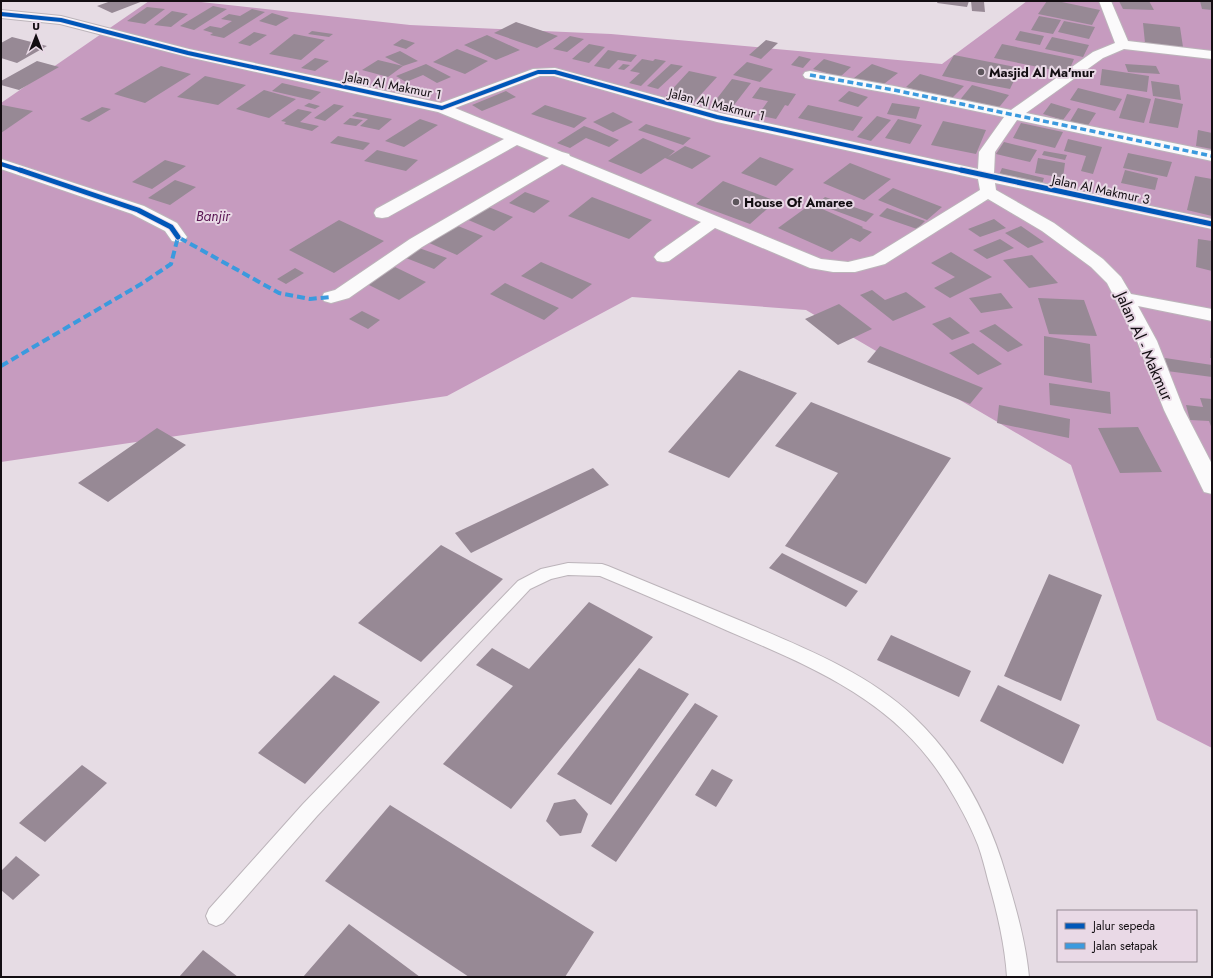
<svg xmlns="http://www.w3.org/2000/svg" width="1213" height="978" viewBox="0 0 1213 978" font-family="Jost,sans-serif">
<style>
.water{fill:#c69bbf}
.building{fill:#978995}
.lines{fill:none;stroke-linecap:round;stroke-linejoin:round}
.service-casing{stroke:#bcb4ba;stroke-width:2}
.minor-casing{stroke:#bcb4ba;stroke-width:2}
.service{fill:#fbfafb;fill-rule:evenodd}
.minor{fill:#fbfafb;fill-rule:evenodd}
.quiet-far1{stroke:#3b9ade;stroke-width:3.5;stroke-dasharray:6 3.5;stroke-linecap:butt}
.quiet{stroke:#3b9ade;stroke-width:4;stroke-dasharray:8 4;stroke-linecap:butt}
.cycleway-far1-casing{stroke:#e9d9e6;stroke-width:5.5}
.cycleway-casing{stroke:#e9d9e6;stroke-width:7}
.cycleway-far1{stroke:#0057b8;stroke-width:4}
.cycleway{stroke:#0057b8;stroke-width:5}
.poi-dot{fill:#5d565c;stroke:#e9d9e6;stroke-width:1.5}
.labels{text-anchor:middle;stroke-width:4;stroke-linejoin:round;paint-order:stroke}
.far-poi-label{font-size:13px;font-weight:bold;fill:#130e12;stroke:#e9d9e6;text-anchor:start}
.far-street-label{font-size:13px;fill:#130e12;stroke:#e9d9e6}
.far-water-label{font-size:14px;font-style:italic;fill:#591553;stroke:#e9d9e6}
.street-label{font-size:16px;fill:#130e12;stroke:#e9d9e6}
</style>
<rect width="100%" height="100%" fill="#e6dce4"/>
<path class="water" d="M149,1H192L410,25L611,34L942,64L1027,1H1212V748L1157,720L1071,465L806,310L632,297L447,396L1,462V103Z"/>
<path class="building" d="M111,1H143L112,13L97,6Z
M938,1H969L967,7L937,3Z
M971,1L984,2L985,12L972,11Z
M1047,1H1057L1100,10L1092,25L1038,14Z
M1119,1H1149L1154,10L1123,9Z
M1200,1H1212V10L1202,9Z
M213,6L227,9L194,30L180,26Z
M147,7L165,9L145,24L127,21Z
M252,9L265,12L224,38L210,35L213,33L203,30L210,26L221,28L232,21L221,19L229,14L240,16Z
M172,11L188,14L171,27L154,25Z
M272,13L289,18L276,26L259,21Z
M1039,16L1061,20L1053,34L1031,30Z
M1064,21L1095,27L1089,39L1058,32Z
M516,22L558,36L537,48L494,33Z
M1143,23L1180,27L1183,47L1145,43Z
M312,31L333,34L329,37L308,34Z
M1020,31L1044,36L1040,45L1015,40Z
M254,32L267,35L250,46L238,43Z
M294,34L325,40L301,60L269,54Z
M487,35L520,50L496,60L464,45Z
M570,36L584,39L567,52L553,49Z
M12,37L47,46L17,63L1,58V43Z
M1052,37L1089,45L1083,57L1045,49Z
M402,39L415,43L406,49L393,45Z
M766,40L778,43L761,59L749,55Z
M589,44L605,47L589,63L572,59Z
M1002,44L1074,59L1068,73L994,58Z
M457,49L488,61L465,74L433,62Z
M608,50L618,52L637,55L631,62L618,60L609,69L594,66Z
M400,51L418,61L403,66L388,77L362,70L378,60L403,66L385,57Z
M954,55L1020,68L1010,89L942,76Z
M799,56L811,59L803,68L791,65Z
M315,58L329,61L315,71L301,68Z
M642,59L653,61L655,59L666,61L641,86L629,83L640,73L630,71Z
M824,59L851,67L840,77L813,69Z
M37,61L59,67L19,90L1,85V81Z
M747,62L773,69L760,82L733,75Z
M426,64L451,77L437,83L423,75L406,82L396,76Z
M623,64L630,65L624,70L618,69Z
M671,64L683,66L658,89L647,86Z
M872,64L898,73L880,87L854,78Z
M1125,64L1156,66L1160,74L1128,72Z
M161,66L191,74L145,103L114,94Z
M1102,69L1149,76L1147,92L1100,85Z
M689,71L717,77L694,102L666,96Z
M920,74L964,86L950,100L906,87Z
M205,76L246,85L218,105L177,97Z
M732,79L751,83L734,105L715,101Z
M1151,81L1179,85L1181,100L1153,96Z
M282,83L321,92L311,100L272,91Z
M972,85L1009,95L996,111L959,101Z
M760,87L796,94L788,106L785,105L776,119L758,115L768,101L752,98Z
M1078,88L1122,99L1115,111L1070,100Z
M264,90L296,99L269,118L236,109Z
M506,91L516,97L482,111L472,105Z
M849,91L868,97L858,107L838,101Z
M1127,94L1151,99L1144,123L1119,118Z
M1155,98L1183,104L1178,128L1149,123Z
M309,103L320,106L315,109L304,106Z
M892,103L920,107L916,119L887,114Z
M1051,103L1071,109L1063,120L1043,114Z
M334,104L344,106L325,121L314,118Z
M1,105H2L33,111L1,133Z
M545,105L587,118L574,128L531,114Z
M808,105L863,117L853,131L798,118Z
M102,107L111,109L89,122L80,119Z
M1078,108L1096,113L1087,127L1069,123Z
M298,109L312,112L300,122L319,126L312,131L284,124L286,122L281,121Z
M357,112L392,119L379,130L360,126L368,119L352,116Z
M613,112L633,122L613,132L593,122Z
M877,116L891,120L871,141L857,137Z
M350,118L363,120L356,126L343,124Z
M420,119L438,125L404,147L385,141Z
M898,119L922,125L910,144L885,138Z
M943,121L986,130L976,154L931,145Z
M1021,123L1063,132L1055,148L1013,138Z
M646,124L691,138L683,145L638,130Z
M584,126L595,130L619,140L609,147L586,138L570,148L557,143Z
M1198,130L1212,133V149L1196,146Z
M338,136L370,143L363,150L330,143Z
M643,138L675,151L668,157L685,146L711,156L692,169L665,158L641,174L608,161Z
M1068,139L1102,147L1093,174L1081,171L1086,156L1064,151Z
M1004,142L1037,150L1030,162L996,154Z
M377,150L418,160L406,171L364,161Z
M1044,151L1067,155L1065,160L1042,155Z
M1128,153L1172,162L1167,177L1123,168Z
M760,157L794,169L776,186L741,173Z
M1038,158L1065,163L1063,178L1035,173Z
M165,160L186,166L152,189L132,182Z
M850,163L891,179L864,200L823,183Z
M1002,168L1044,178L1042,184L999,175Z
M1125,170L1158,178L1155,190L1121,183Z
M1195,176L1212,179V216L1187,210Z
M175,180L196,187L170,205L148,198Z
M723,181L776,201L750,224L696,204Z
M893,188L942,207L927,220L878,200Z
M525,192L550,201L534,213L509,203Z
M592,197L652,220L629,239L568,216Z
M825,197L874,214L866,222L817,204Z
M811,204L863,227L862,228L872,232L860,242L851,238L832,252L778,228Z
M486,206L513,217L494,231L466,219Z
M887,208L925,221L917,229L879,216Z
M994,219L1006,228L980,237L968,229Z
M339,220L384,241L334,273L289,250Z
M453,224L483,236L457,255L427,242Z
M1021,226L1044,242L1028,248L1005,233Z
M1000,239L1014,248L987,259L973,250Z
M1198,239L1212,241V271L1196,267Z
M419,248L447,258L434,269L406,258Z
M951,252L992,277L950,298L934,288L955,277L931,263Z
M1032,255L1058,283L1029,288L1003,260Z
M541,262L592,284L572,299L521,276Z
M395,267L426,282L399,300L367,284Z
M295,268L304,273L286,284L277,279Z
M505,283L559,308L544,320L490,294Z
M872,290L885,300L906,292L926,307L893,321L860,295Z
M1001,293L1013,308L981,313L969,298Z
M1038,298L1084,300L1097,336L1049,334Z
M839,304L872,329L838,345L805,319Z
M362,311L380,320L368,329L349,319Z
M950,317L970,333L952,340L932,324Z
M995,324L1023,345L1008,352L979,331Z
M1211,330H1212V358H1210Z
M1044,336L1090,344L1092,383L1044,375Z
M973,343L1002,364L978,375L949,353Z
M880,346L983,388L970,404L867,362Z
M1165,358L1212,365V377L1167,371Z
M739,370L797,393L729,478L668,452Z
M1049,383L1110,392L1111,414L1050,405Z
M1200,398L1212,399V429L1209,421L1190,420L1186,405L1203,407Z
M811,402L951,458L866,584L785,546L838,473L775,446Z
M999,405L1070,419L1069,438L997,423Z
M1138,427L1162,472L1120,473L1098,428Z
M157,428L186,445L108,502L78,483Z
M593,468L609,485L471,553L455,533Z
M441,545L503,579L421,662L358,623Z
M782,553L858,591L846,607L769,568Z
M1049,574L1102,595L1061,701L1004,676Z
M589,602L653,637L511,809L443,764L513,686L476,665L492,648L529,669Z
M891,635L971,671L959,697L877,660Z
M639,668L689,694L611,805L557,774Z
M334,675L380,702L305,784L258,753Z
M998,685L1080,725L1063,764L980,721Z
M695,703L718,716L616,862L591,846Z
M82,765L107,783L45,842L19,823Z
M712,769L733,780L716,807L695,795Z
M575,799L588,814L581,833L560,836L546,821L554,803Z
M390,805L594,932L565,977H469L325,881Z
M16,856L40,875L13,900L1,890V871Z
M349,924L420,977H303Z
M203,950L238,977H179Z"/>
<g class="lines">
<g class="service-casing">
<path id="service" d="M568,563L602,564L608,566C654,585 700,604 746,623C804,648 868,673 914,717C959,760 989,816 1006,875C1016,908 1026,943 1029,977H1007C1005,945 997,911 988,880C985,868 982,856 978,845C968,819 946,780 929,759C879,694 801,662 728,631C686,612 643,594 600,576L568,575L551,579L530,589L317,816L223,923L216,926L209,923L206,916L209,909L303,804L518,581L541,569Z"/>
</g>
<g class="minor-casing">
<path id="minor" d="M1099,1H1111L1128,41L1212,51V59L1124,49L1103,58L1026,113L1212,151V161L1017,120L995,152L994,173L1212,219V229L995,183L996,190L1054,223L1103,259L1121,277L1131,294L1212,309V321L1138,306L1157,341L1184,410L1212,464V494L1204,492L1201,486L1164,410L1137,341L1107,283L1091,267L1042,231L988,199L885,264L855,272H833L810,268L715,228L669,261L663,262L657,261L654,257L657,253L701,222L562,164L422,247L349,298L331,303L324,301L322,297L324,293L335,290L410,239L549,158L517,145L388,217L382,218L376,217L374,213L376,209L504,139L438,112L188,57L60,24L1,18V10L61,16L189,49L441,103L533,69L555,68L720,113L978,169L979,152L1004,117L894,94L810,79L805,78L803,75L805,72L810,71L894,86L1011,110L1093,52L1115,43ZM540,76H554L717,122L978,179L980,190L873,256L848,262L821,259L570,156L569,154L562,152L455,108Z
M1,159L144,206L177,223L187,237L184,241L178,242L172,241L165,231L132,214L1,169Z"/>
</g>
<use href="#service" class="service"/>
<use href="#minor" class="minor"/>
<path class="quiet-far1" d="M810,75L894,90L1212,156"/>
<path class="quiet" d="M1,366L141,284L171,264L178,237L279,293L310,299L331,297"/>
<g class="cycleway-far1-casing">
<path id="cycleway-far1" d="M1,14L61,20L188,53L442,108L538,72H555L717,117L965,171
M1,164L23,171"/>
</g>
<g class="cycleway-casing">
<path id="cycleway" d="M20,170L138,210L171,227L178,237
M961,170L1212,224"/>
</g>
<use href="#cycleway-far1" class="cycleway-far1"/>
<use href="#cycleway" class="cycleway"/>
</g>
<g class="poi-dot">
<circle cx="981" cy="72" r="4"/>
<circle cx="736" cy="202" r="4"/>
</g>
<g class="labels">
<g class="far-poi-label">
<text x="989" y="77">Masjid Al Ma'mur</text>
<text x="744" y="207">House Of Amaree</text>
</g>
<g class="far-street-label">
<text transform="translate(393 85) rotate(11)" y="5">Jalan Al Makmur 1</text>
<text transform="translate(717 104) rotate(14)" y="5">Jalan Al Makmur 1</text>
<text transform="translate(1101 189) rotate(12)" y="5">Jalan Al Makmur 3</text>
</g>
<g class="far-water-label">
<text x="213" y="221">Banjir</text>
</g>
<g class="street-label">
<text transform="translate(1145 346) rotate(66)" y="6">Jalan Al - Makmur</text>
</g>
</g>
<rect width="1213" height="978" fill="none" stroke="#130e12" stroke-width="4"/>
<rect x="1057" y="910" width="140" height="52" fill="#e9d9e6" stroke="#938891"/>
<rect x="1065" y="923" width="20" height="6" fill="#0057b8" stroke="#938891"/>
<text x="1093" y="930" font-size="12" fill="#130e12">Jalur sepeda</text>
<rect x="1065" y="943" width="20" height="6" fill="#3b9ade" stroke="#938891"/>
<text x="1093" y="950" font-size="12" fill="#130e12">Jalan setapak</text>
<g transform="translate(36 36)" stroke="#e9d9e6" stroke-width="3" paint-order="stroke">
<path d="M0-3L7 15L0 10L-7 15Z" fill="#130e12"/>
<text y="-6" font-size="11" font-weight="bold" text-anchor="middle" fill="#130e12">U</text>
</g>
</svg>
